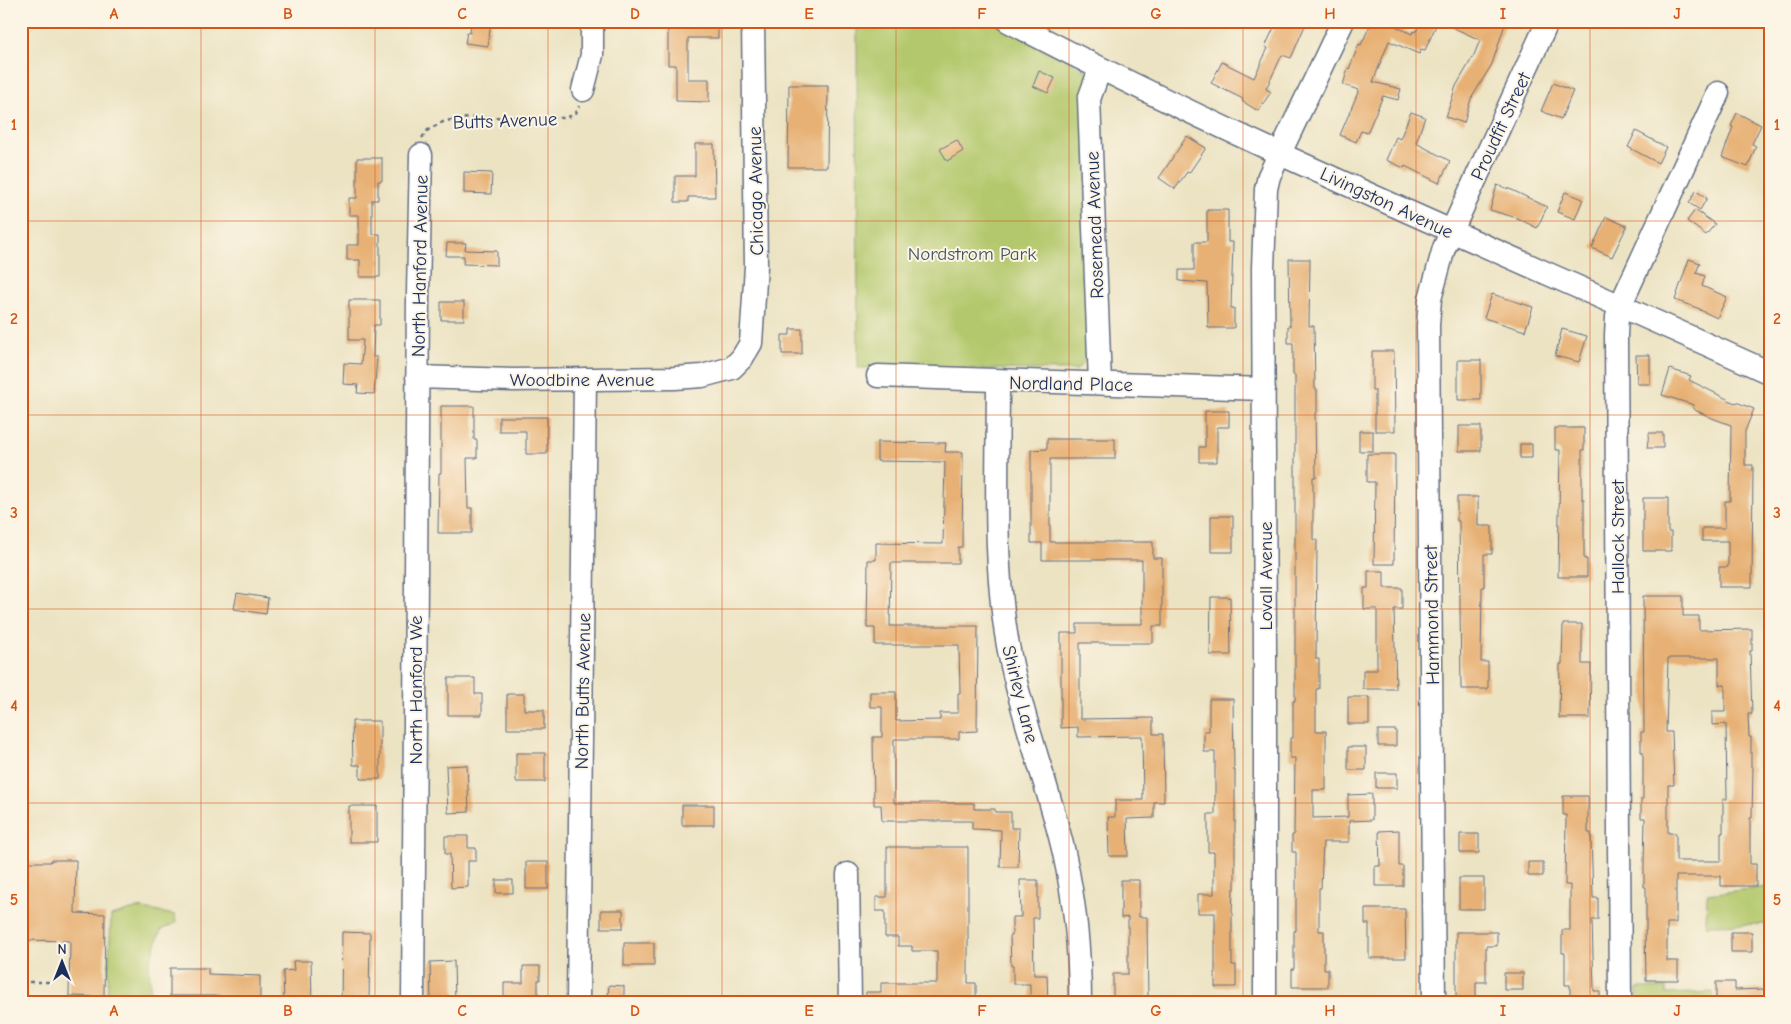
<svg xmlns="http://www.w3.org/2000/svg" width="1791" height="1024" viewBox="0 0 1791 1024" font-family="'Comic Neue',sans-serif">
<style>
.green{fill:#b3c86c;stroke:#677c65}
.building{fill:#e7b175;fill-rule:evenodd}
.lines{fill:none;stroke-linecap:round;stroke-linejoin:round}
.minor-casing{stroke:#646e81;stroke-width:25}
.path{stroke:#646e81;stroke-width:2.5;stroke-dasharray:4 4;stroke-linecap:butt}
.minor{stroke:#fff;stroke-width:22}
.grid{fill:none;stroke:#d45514;stroke-width:1;stroke-opacity:0.55}
.labels{text-anchor:middle;stroke-width:4;stroke-linejoin:round;paint-order:stroke}
.street-label{font-size:19px;fill:#1b2f5e;stroke:#fcf5e5}
.park-label{font-size:19px;fill:#415562;stroke:#fcf5e5}
.neatline{fill:none;stroke:#d45514;stroke-width:2}
.grid-label{font-size:16px;text-anchor:middle;font-weight:bold;fill:#d45514}
</style>
<rect width="100%" height="100%" fill="#fcf5e5"/>
<filter id="ink" filterUnits="userSpaceOnUse"><feTurbulence type="fractalNoise" baseFrequency=".02" numOctaves="2"/><feDisplacementMap in="SourceGraphic" scale="10" xChannelSelector="R" yChannelSelector="G"/><feConvolveMatrix kernelMatrix="1 2 1 2 8 2 1 2 1" color-interpolation-filters="sRGB"/></filter>
<filter id="wash" filterUnits="userSpaceOnUse"><feTurbulence type="fractalNoise" baseFrequency=".0096" numOctaves="4" result="noise"/><feDisplacementMap in="SourceGraphic" scale="20" xChannelSelector="R" yChannelSelector="G"/><feGaussianBlur stdDeviation="1.12" result="paint"/><feColorMatrix in="noise" values="0 0 0 0 0 0 0 0 0 0 0 0 0 0 0 0 0 1.4 0 .05"/><feComposite in="paint" operator="in"/></filter>
<g filter="url(#wash)">
<rect width="100%" height="100%" fill="#ece3c3"/>
<path class="green" d="M857,21H999L1089,73L1087,246V358L1077,370L858,368Z
M1768,887L1769,924L1706,925L1707,894Z
M138,908L175,915L176,923L161,930L149,964L151,1003H107L111,916Z
M1638,988H1667L1666,994L1713,992L1714,1003H1637Z"/>
<g id="blocks">
<path class="building" d="M471,21H491L488,46L465,43L467,32L470,33Z
M668,21H718V38H688V79H709V102L676,101V65H668Z
M1277,21H1307L1291,58L1282,55L1266,89L1271,92L1258,111L1242,101L1243,99L1211,83L1222,62L1254,78L1268,48L1265,47Z
M1372,21H1384L1412,34L1413,31L1416,32L1421,21H1438L1425,50L1421,49L1419,54L1389,41L1373,82L1401,89L1398,100L1383,96L1367,133L1361,131L1356,142L1340,135L1359,90L1343,85L1348,68L1349,69L1359,44L1361,45Z
M1439,21H1506L1492,64L1471,99L1464,123L1446,117L1456,86L1474,55L1480,40Z
M1039,71L1055,78L1048,93L1033,86Z
M1553,83L1573,91L1561,119L1541,111Z
M789,85H828L827,167H788Z
M1411,112L1425,117L1416,143L1450,161L1439,183L1405,166L1404,168L1386,160L1396,137L1400,139Z
M1737,113L1761,125L1752,144L1756,146L1748,167L1722,157L1733,127L1731,126Z
M1636,131L1666,147L1658,163L1628,147Z
M1187,136L1206,148L1189,173L1187,172L1175,189L1159,178Z
M957,140L963,151L947,161L940,149Z
M695,144H714L715,197H688V202H675V176H695Z
M357,158H382V181H378V200H372V234H380V277H360V260H347V245H359V215H349V198H357Z
M464,172L492,173L491,194L464,193Z
M1497,185L1512,190L1547,207L1537,228L1517,218L1490,210Z
M1696,191L1707,198L1700,210L1689,203Z
M1565,192L1583,199L1575,219L1557,212Z
M1207,210H1228V242H1233L1231,308H1234V328H1208L1207,283L1179,281V270H1194V242H1207Z
M1695,210L1715,224L1706,235L1687,221Z
M1606,217L1627,226L1612,257L1592,248Z
M447,243H466L465,250L497,251V265L463,264L464,256H446Z
M1289,259H1310L1309,326H1314L1315,389H1317V413H1315L1316,477H1313V540H1317L1316,659H1319V689H1316V731H1326V790H1313V818L1348,817V795L1372,794V820L1349,821V842H1323L1321,888H1319V931H1324V969H1328V987H1292V969H1294V931H1296V852H1292V835H1294L1295,758H1290V738H1293V701H1295V375H1293V343H1288V326H1290Z
M1689,259L1700,263L1696,273L1705,276L1702,286L1727,297L1717,318L1700,310V309L1675,300Z
M1492,294L1533,307L1525,331L1484,318Z
M349,300H380V325H374L373,357H377L374,394L357,393L358,385L343,384L344,363L361,364L363,340H349Z
M441,302H464V320H441Z
M790,329H802V354H782V335H790Z
M1562,329L1587,336L1579,362L1555,356Z
M1372,351H1394L1395,431H1375V390H1372Z
M1636,355H1650V384H1637Z
M1458,360H1481V400H1458Z
M1670,369L1691,376L1689,380L1735,403L1736,402L1754,409L1745,431V465H1753L1752,587H1719V567H1728V541H1702V528H1725V501H1730L1731,425L1712,418L1693,409L1694,405L1662,395Z
M441,406H474V440H477V458H467L468,508H472V533H438L439,473H441Z
M1205,411H1229V427H1217V462H1199V447H1205Z
M499,417H547V454H526V431H499Z
M1459,426H1481V451H1459Z
M1555,428H1584V450H1582V499H1584V559H1587V577H1558L1560,450H1555Z
M1359,431H1373V451H1359Z
M1649,433H1663V448H1647Z
M1047,439H1115V459H1050V542H1153V558H1162V626H1153V643H1080V719L1153,718V734H1163L1164,802H1154V818L1127,819L1128,856H1109L1108,817H1115V800H1143L1142,736L1078,737V727L1061,728V633H1077V624H1142V560H1042V543H1031V450L1047,449Z
M877,442L946,443L945,452H963L962,547H958V563H891L890,626H978L977,731L959,732V739H894V803H974V809H995V812H1011V828H1019L1018,867H1000L1001,830L972,829V821H882L881,805H874L873,737H882V707H870V692H896V721L940,720V713H958V693H960L959,645H875V628H867L868,560H876V543L943,544L945,462L877,461Z
M1520,444H1532V458H1520Z
M1367,454H1395L1394,564H1374L1375,482H1367Z
M1457,497H1478V526H1492V554H1484V587H1482L1481,662H1488V689H1461L1459,521H1457Z
M1643,498H1668V532H1671V551H1643Z
M1211,516H1233V552H1211Z
M1368,571H1384V588H1402V609H1394L1396,689H1363V670H1377V609H1364V588H1368Z
M237,593L268,598L266,614L234,609Z
M1643,596H1683V616H1699V630L1752,629V651H1750L1752,714H1748L1749,737H1751V767H1753L1752,818H1750V864H1756V886H1721V876H1676V923H1667V961H1678V980H1646L1645,931H1646V887H1644V866L1645,818H1641V799H1643V752H1641V732H1644ZM1668,658H1719V685H1725V712H1712V725L1726,724L1727,799H1723V833H1721V861H1676V833H1668V785H1674L1672,732H1666Z
M1211,597H1230L1231,655H1210Z
M1563,624H1582V664H1591L1590,718H1559L1560,664H1562Z
M448,678H475V694H482V715H448Z
M507,694H524V710H544V729H507Z
M1348,697H1369V724H1348Z
M1209,699H1233L1234,770H1235V889H1233L1232,913V965H1236V987H1215V913H1198V894H1214V852H1208V814H1215V752H1204V731H1209Z
M352,721H380V779H360V765H353Z
M1378,730H1396V746H1378Z
M1348,747H1366V770H1348Z
M516,753H545V782H516Z
M467,765L469,812L448,813L446,766Z
M1376,773H1397V788H1376Z
M1563,796H1588V833H1591L1593,898H1598V920H1592L1594,991H1600V1003H1570V985H1565V953H1562V930H1570V885H1565L1566,815H1563Z
M682,805H714V825H682Z
M349,806H377V842H349Z
M1399,830V866H1403V886H1375V866H1380L1379,831Z
M1460,834H1479V853H1460Z
M445,836H468V848H476V861H468V887L451,888L450,854H445Z
M887,847H968V983H976V1003H866V992H881V983H937V951H912V946H898V937H885V911H876V897H887Z
M51,860H76L75,913L105,914L104,997L69,996L70,941L23,940L25,862H51Z
M526,862H548V889H526Z
M1528,862H1543V876H1528Z
M1459,878H1484V909H1459Z
M496,880H513V893H496Z
M1020,880H1038V918H1033L1034,975H1047L1048,1003H1030V984H1013V966H1011L1010,935H1012V917H1021Z
M1121,880H1139V917H1147L1148,1003H1113V974H1128V917L1121,918Z
M1365,909H1405L1406,958H1369V924H1365Z
M601,910H623V928H601Z
M342,932L370,933L369,1002L341,1001Z
M1456,932H1497V946H1486V982H1476V1003H1456Z
M1731,932H1752V952H1731Z
M624,943H654V966H624Z
M293,961H311L312,1003H284L283,971L294,970Z
M454,961L455,1003H431L430,962Z
M523,966H540V980H538V1002H504V983H523Z
M170,968H208V974L260,976V1000L221,999V996H170Z
M1504,973H1523V990H1504Z
M1716,982H1735V990L1764,989L1765,1003H1716Z
M609,985L624,986V998L608,997Z"/>
</g>
</g>
<g filter="url(#ink)">
<use href="#blocks" fill-opacity="0" stroke="#646e81" stroke-width="1"/>
<g class="lines">
<g class="minor-casing">
<path id="minor" d="M1008,21C1256,151 1516,257 1770,373
M1100,69L1089,99L1100,383
M583,90L592,55V21
M878,376L1264,389
M417,377L513,380L675,378L702,376L732,368L742,358L751,343L756,266L753,21
M998,381C998,471 992,567 1010,656C1023,723 1049,787 1064,853C1075,902 1080,952 1080,1003
M848,874L850,1003
M413,1003L418,293L421,155
M578,1003L585,379
M1265,1003V653L1263,268L1266,189L1269,176L1343,21
M1434,1003L1428,325L1430,299L1444,248L1548,21
M1620,1003L1616,335L1617,317L1621,304L1718,93"/>
</g>
<path class="path" d="M422,138L428,130L443,122L455,119L484,117L566,118L576,113L579,106
M21,982H51"/>
<use href="#minor" class="minor"/>
</g>
</g>
<path class="grid" d="M201,21V1003M375,21V1003M548,21V1003M722,21V1003M896,21V1003M1069,21V1003M1243,21V1003M1416,21V1003M1590,21V1003M21,221H1770M21,415H1770M21,609H1770M21,803H1770"/>
<g class="labels">
<g class="street-label">
<text transform="translate(505 120) rotate(-2)" y="7">Butts Avenue</text>
<text transform="translate(1500 126) rotate(-65)" y="7">Proudfit Street</text>
<text transform="translate(755 191) rotate(-91)" y="7">Chicago Avenue</text>
<text transform="translate(1387 202) rotate(25)" y="7">Livingston Avenue</text>
<text transform="translate(1094 225) rotate(-92)" y="7">Rosemead Avenue</text>
<text transform="translate(419 266) rotate(-89)" y="7">North Hanford Avenue</text>
<text x="582" y="386">Woodbine Avenue</text>
<text transform="translate(1071 383) rotate(1)" y="7">Nordland Place</text>
<text transform="translate(1617 537) rotate(-90)" y="7">Hallock Street</text>
<text transform="translate(1265 576) rotate(-90)" y="7">Lovall Avenue</text>
<text transform="translate(1431 615) rotate(-91)" y="7">Hammond Street</text>
<text transform="translate(415 690) rotate(-90)" y="7">North Hanford We</text>
<text transform="translate(582 691) rotate(-89)" y="7">North Butts Avenue</text>
<text transform="translate(1021 694) rotate(76)" y="7">Shirley Lane</text>
</g>
<g class="park-label">
<text x="972" y="260">Nordstrom Park</text>
</g>
</g>
<rect width="1791" height="1024" fill="none" stroke="#fcf5e5" stroke-width="55"/>
<g transform="translate(62 962)" stroke="#fcf5e5" stroke-width="4" paint-order="stroke">
<path d="M0-4L9 19L0 12L-9 19Z" fill="#1b2f5e"/>
<text y="-8" font-size="14" font-weight="bold" text-anchor="middle" fill="#1b2f5e">N</text>
</g>
<rect x="28" y="28" width="1736" height="968" class="neatline"/>
<g class="grid-label">
<text x="114" y="19">A</text>
<text x="288" y="19">B</text>
<text x="462" y="19">C</text>
<text x="635" y="19">D</text>
<text x="809" y="19">E</text>
<text x="982" y="19">F</text>
<text x="1156" y="19">G</text>
<text x="1330" y="19">H</text>
<text x="1503" y="19">I</text>
<text x="1677" y="19">J</text>
<text x="14" y="130">1</text>
<text x="1777" y="130">1</text>
<text x="14" y="324">2</text>
<text x="1777" y="324">2</text>
<text x="14" y="518">3</text>
<text x="1777" y="518">3</text>
<text x="14" y="711">4</text>
<text x="1777" y="711">4</text>
<text x="14" y="905">5</text>
<text x="1777" y="905">5</text>
<text x="114" y="1016">A</text>
<text x="288" y="1016">B</text>
<text x="462" y="1016">C</text>
<text x="635" y="1016">D</text>
<text x="809" y="1016">E</text>
<text x="982" y="1016">F</text>
<text x="1156" y="1016">G</text>
<text x="1330" y="1016">H</text>
<text x="1503" y="1016">I</text>
<text x="1677" y="1016">J</text>
</g>
</svg>
